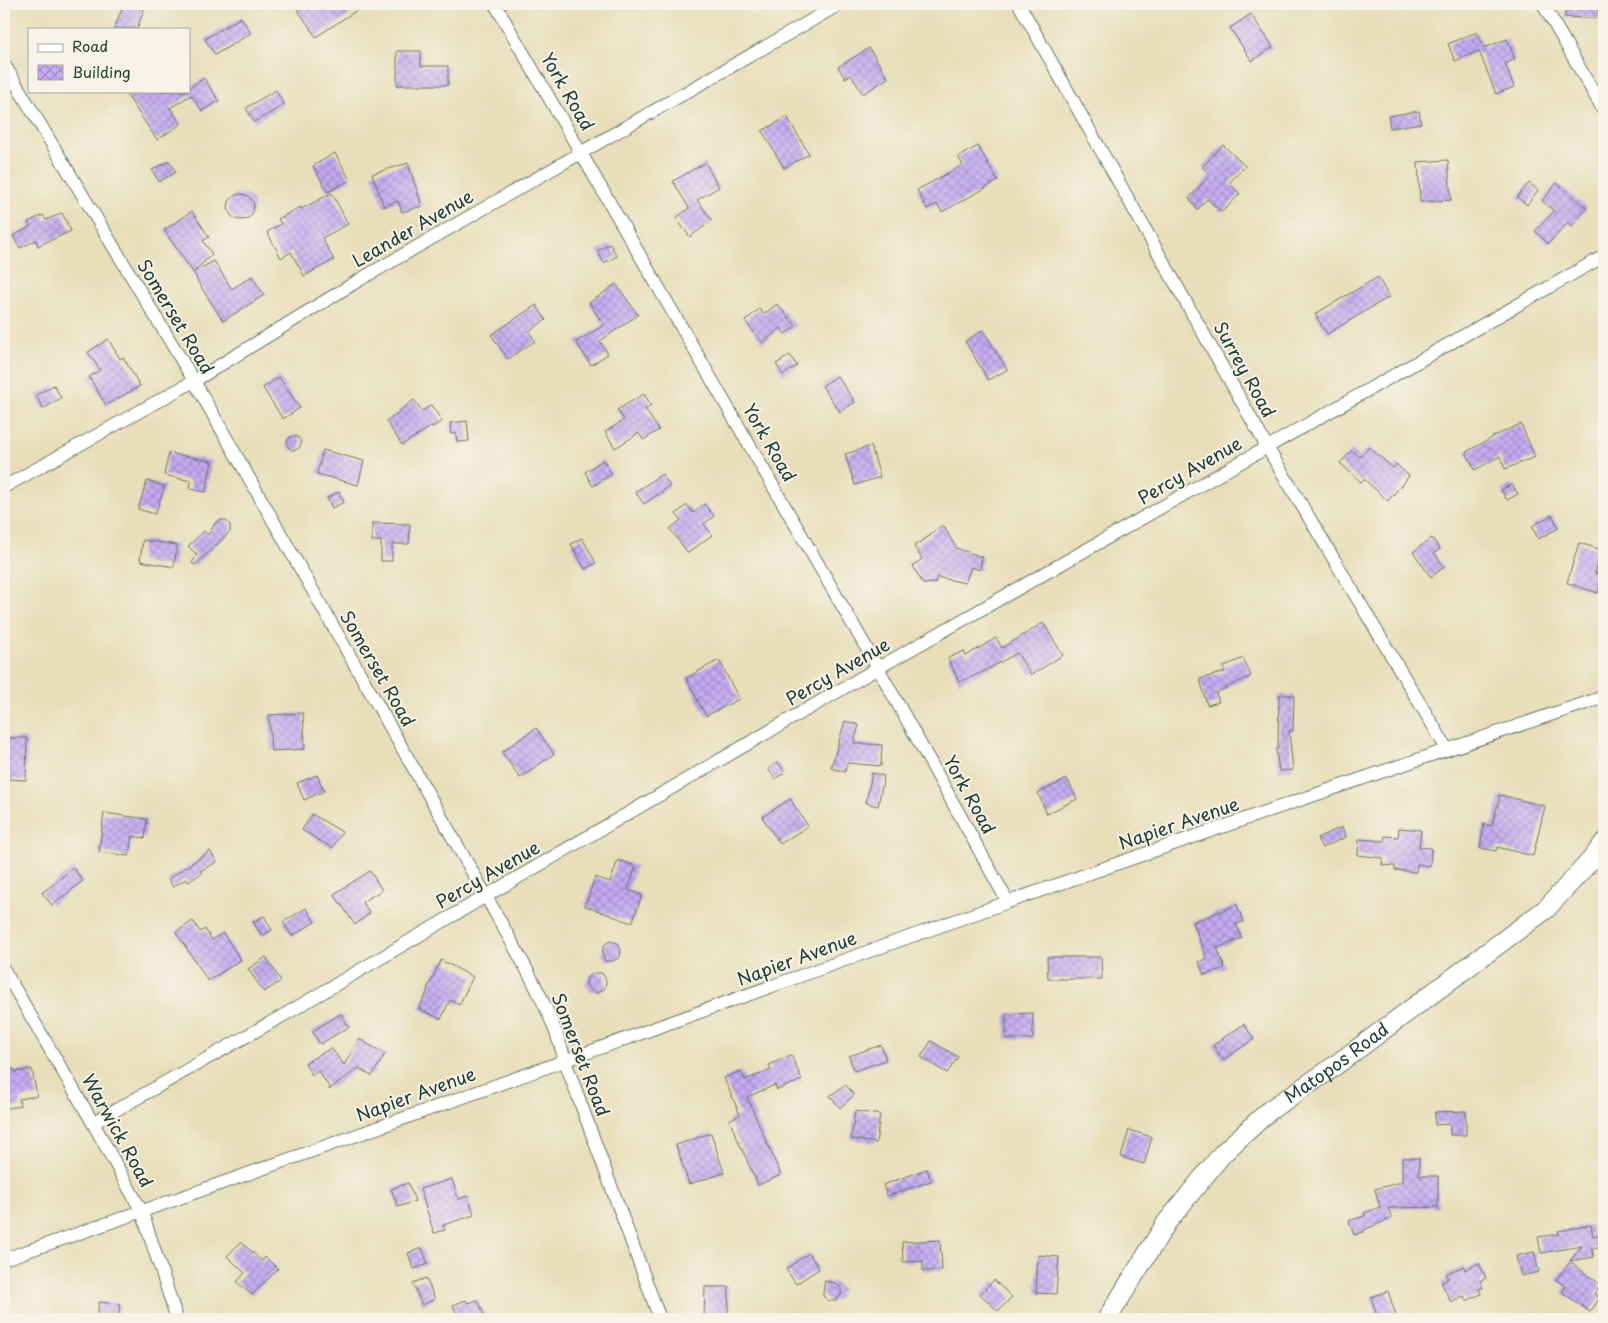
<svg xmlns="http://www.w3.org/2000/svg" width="1608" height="1323" viewBox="0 0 1608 1323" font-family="'Playpen Sans',sans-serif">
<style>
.building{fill:url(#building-cross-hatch)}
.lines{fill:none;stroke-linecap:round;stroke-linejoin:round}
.minor-casing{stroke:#657563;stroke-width:14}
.secondary-casing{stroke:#657563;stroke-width:21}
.minor{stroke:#fff;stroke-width:12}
.secondary{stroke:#fff;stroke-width:19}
.labels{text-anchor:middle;stroke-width:4;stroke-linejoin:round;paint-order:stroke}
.street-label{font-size:18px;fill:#1f3d34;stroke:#f7f3e8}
</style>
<defs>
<pattern id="building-cross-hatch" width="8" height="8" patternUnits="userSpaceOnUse" patternTransform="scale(1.25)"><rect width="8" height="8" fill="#c6abf3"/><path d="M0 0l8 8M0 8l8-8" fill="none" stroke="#a08cc6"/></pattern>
</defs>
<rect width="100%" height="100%" fill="#f7f3e8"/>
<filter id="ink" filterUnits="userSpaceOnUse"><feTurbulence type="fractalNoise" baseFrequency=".02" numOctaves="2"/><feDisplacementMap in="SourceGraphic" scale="10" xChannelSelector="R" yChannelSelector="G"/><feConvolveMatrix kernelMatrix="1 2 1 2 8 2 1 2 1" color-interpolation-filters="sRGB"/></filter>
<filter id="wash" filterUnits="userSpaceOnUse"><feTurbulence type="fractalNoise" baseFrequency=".0096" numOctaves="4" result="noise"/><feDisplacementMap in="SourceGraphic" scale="20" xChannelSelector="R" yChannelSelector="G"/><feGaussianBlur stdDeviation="1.12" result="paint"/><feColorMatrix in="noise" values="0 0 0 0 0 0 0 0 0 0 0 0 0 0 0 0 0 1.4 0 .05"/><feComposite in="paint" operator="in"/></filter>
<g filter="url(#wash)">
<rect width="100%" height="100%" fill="#e8deb9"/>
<g id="blocks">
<path class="building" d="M124,4H146L137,29H114Z
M294,4H366L316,37Z
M1566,4H1604V19L1565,17Z
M1251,14L1273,47L1252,61L1230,28Z
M241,17L251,33L215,55L205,39Z
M1477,32L1484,48L1507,39L1515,59L1505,64L1514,87L1496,94L1479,51L1455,61L1448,44Z
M869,48L888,78L863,94L851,75L845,78L838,67Z
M397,51H421V66H448V85H397Z
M204,78L219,101L202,111L191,95L170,108L181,124L157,140L124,91H189V88Z
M276,90L284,105L254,122L246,108Z
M1419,111L1421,123L1390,128L1388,116Z
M787,117L809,154L784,168L762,131Z
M1223,145L1245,166L1229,183L1240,194L1222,212L1207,199L1197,210L1189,198L1210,175L1202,167Z
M978,146L998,181L942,212L937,204L927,209L917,190L963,165L958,157Z
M335,153L350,180L328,192L313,166Z
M1448,160L1451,200L1420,202L1418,162Z
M169,161L176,172L159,182L152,170Z
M408,163L422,206L402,212L398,201L384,207L372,174Z
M705,163L719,187L697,200L712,220L690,237L676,218L689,208L673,181Z
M1529,183L1538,190L1527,205L1517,197Z
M1557,183L1587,208L1572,226L1568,223L1548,244L1535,231L1554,211L1542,201Z
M332,193L348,224L322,238L334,260L304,276L291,252L281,258L267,232L281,224L278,219L300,207L301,209Z
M228 207a13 13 0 1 1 26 0a13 13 0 1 1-26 0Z
M192,211L209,237L203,241L212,254L194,272L214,261L232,289L252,276L264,295L223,321L196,279L197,278L164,230Z
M62,213L71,231L38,246L36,240L20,248L13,236L30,227L28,222L43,215L46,220Z
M610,244L617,256L604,263L597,251Z
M1378,277L1389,297L1327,334L1315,314Z
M616,284L638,315L600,341L608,354L591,365L576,342L604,325L589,303Z
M777,304L796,326L785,334L781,328L763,343L745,321L759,309L764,314Z
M536,305L546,320L529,331L535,341L508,359L491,335Z
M983,330L1007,370L988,380L965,341Z
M108,339L120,359L123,357L140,386L106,405L89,377L100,370L88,352Z
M790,355L797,366L783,375L776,364Z
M837,376L855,402L840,412L822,386Z
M279,377L300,408L283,419L263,388Z
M54,385L61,398L43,409L36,395Z
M644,394L651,405L645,409L659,430L643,440L639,433L615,448L605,432L624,420L617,410Z
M414,400L422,411L431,405L442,421L433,427L432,426L402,445L386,421L399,413L398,412Z
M467,421L469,441L457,442L456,433L451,434L450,423Z
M1521,424L1535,457L1505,469L1500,456L1475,470L1466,452L1492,438V437Z
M287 443a7 7 0 1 1 14 0a7 7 0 1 1-14 0Z
M871,446L880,477L855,485L845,454Z
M1369,447L1393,468L1396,464L1409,476L1388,501L1364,479L1361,482L1340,463L1352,450L1360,457Z
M323,450L364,461L358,485L317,474Z
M169,453L212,461L206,492L190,489L191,481L164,475Z
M603,460L612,474L593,486L585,472Z
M662,474L670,486L644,504L635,492Z
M147,481L165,486L155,514L138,509Z
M1512,484L1518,494L1507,500L1501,490Z
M339,492L344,502L332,508L327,498Z
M704,504L714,516L704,524L712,535L688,553L670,529L681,520L676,514L687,505L693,513Z
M1552,515L1559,528L1538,539L1532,526Z
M221,520H225L230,525V532L195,565L192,563L197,555L188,546L204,531L208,535L215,523Z
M372,523L410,524L409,544H392V561H381V541H372Z
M943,525L956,548L982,557L980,570L971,567L965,583L937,577L935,583L923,584L913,566L922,559L914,546L931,535L930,534Z
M582,538L596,563L585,569L571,544Z
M1432,538L1440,549L1434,553L1444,567L1431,577L1413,552Z
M143,540L177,545L174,567L140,561Z
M1579,543L1602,550L1595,573L1603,576L1598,593L1567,583Z
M1043,623L1063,655L1031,675L1017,653L983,672L959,682L948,658L964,651L966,656L996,638L1002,648Z
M1243,658L1251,676L1216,693L1219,702L1207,705L1200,679L1225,672L1223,667Z
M719,660L739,699L706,716L686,678Z
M1279,695H1294L1293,731H1289L1293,770L1279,771L1276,749H1278Z
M303,713L305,749L271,751L269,715Z
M845,721L859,725L854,743L882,745L881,766L847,763L845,772L831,768Z
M536,728L554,754L520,778L502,752Z
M4,738H27L26,780L4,779Z
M778,762L785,772L775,779L768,769Z
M872,773L884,776L878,806L866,803Z
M317,775L324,791L304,800L297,783Z
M1067,779L1077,799L1047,814L1038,793Z
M1500,795L1545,806L1533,856L1497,847L1496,851L1480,848L1484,824L1492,826Z
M790,799L808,826L780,844L762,817Z
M104,813L147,819L145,838L132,836L129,856L99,852Z
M312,814L342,832L332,848L302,830Z
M1342,827L1346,837L1322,848L1317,838Z
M1399,828L1421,830L1419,847L1431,848L1430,866L1417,864L1416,872L1395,870V866L1382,865L1383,858L1358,855L1359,839L1384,841L1385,836L1398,837Z
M210,851L217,862L200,871L202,873L188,882L186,879L173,887L168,879Z
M618,860L636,866L628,890L642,895L632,923L585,906L595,877L610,882Z
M73,868L83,881L52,905L42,893Z
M370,871L382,890L362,902L370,913L355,925L334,894Z
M1237,905L1244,922L1236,924L1242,938L1217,948L1225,968L1204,975L1199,962L1207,959L1193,922Z
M306,908L315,922L292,936L283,922Z
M264,916L272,930L262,936L253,922Z
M193,921L200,932L205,929L212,940L223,933L241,960L208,981L176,932Z
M610,941L618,943L621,950L620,957L613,961H605L602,953L604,945Z
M266,957L281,981L264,992L248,969Z
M1047,957H1101L1102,979H1048Z
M441,960L473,977L459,1005L450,1000L441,1019L419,1009L428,990L427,989Z
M593,973H602L606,980L605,988L598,993L591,991L586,985L587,978Z
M1033,1013V1039H1006V1014Z
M341,1014L349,1027L320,1044L312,1031Z
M1244,1024L1254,1039L1223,1060L1213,1045Z
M359,1039L385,1054L372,1076L358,1068L329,1090L330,1088L318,1071L312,1075L305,1063L331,1048L344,1065Z
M931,1041L958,1057L947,1073L921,1057Z
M881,1045L886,1060L854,1071L849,1056Z
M791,1055L802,1080L777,1090L775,1085L747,1097L781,1175L758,1185L729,1120L740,1115L724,1078L741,1071L745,1080L771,1070L769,1065Z
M14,1069L15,1072L32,1069L37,1096L19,1099L20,1106L4,1109V1071Z
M845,1084L854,1095L840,1108L830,1096Z
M855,1111L880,1115L876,1143L851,1139Z
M1466,1111V1135H1450V1124L1435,1125V1112Z
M1129,1130L1152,1137L1144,1164L1121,1157Z
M711,1133L724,1173L689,1184L676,1145Z
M1402,1158H1419V1176H1438V1207L1388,1208L1392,1218L1364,1230L1365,1231L1354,1235L1349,1221L1365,1216L1364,1213L1380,1207L1375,1189L1402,1182Z
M927,1169L931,1181L887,1196L883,1185Z
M452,1179L458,1199L468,1196L474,1215L443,1225L445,1230L434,1233L420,1189Z
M408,1183L415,1201L398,1207L391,1189Z
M1591,1225L1593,1236L1603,1234L1604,1241V1247L1592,1249L1594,1257L1570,1261L1582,1246L1541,1253L1538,1237L1559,1234L1558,1231Z
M940,1240L942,1270L923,1271V1261L903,1262L902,1242Z
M241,1242L262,1261L265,1257L278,1269L252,1295L237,1282L245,1273L227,1256Z
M422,1248L428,1264L414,1269L408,1253Z
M1534,1252L1539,1272L1521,1276L1516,1256Z
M809,1253L819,1269L796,1284L786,1269Z
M1038,1255L1059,1257L1056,1294L1036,1293Z
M1570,1262L1601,1285L1594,1294L1600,1298L1590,1312L1562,1292L1566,1286L1556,1280Z
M1479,1263L1486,1278L1480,1281L1483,1288L1479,1289L1481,1294L1466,1301L1464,1296L1451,1302L1441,1282L1448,1279L1446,1274L1464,1266L1465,1270Z
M426,1278L435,1299L422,1305L413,1283Z
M994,1280L1012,1297L998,1311L980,1294Z
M825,1281L835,1283L841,1288V1295L836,1301H829L823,1296V1292Z
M705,1287H729L728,1319H704Z
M1388,1291L1397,1319H1378L1371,1297Z
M466,1300L468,1303L478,1300L486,1319H459L453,1305Z
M99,1302L120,1304L118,1319H97Z"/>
</g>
</g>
<g filter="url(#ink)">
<use href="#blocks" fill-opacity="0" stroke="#657563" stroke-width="1"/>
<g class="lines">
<g class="minor-casing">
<path id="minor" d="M495,4L878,668L1008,902
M1019,4L1267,447L1447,749
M1543,4L1604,111
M4,64L194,381L486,896C514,948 550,1003 565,1061L660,1319
M4,487L194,381L361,279L840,4
M4,970L93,1123L142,1212L177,1319
M93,1123L284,1015L486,896L878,668L1604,256
M4,1259C340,1144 673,1020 1008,902C1206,832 1405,763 1604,697"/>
</g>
<g class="secondary-casing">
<g id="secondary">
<path id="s1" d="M1107,1319L1167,1222L1223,1153L1270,1110L1325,1073L1546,909L1592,859L1604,843"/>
</g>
</g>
<use href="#minor" class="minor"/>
<use href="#secondary" class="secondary"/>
</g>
</g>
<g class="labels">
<g class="street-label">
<text transform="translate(567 92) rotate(60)" y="6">York Road</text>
<text transform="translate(413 229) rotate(-30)" y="6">Leander Avenue</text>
<text transform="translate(175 317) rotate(59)" y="6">Somerset Road</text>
<text transform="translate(1244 370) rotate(61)" y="6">Surrey Road</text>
<text transform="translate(769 443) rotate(60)" y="6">York Road</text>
<text transform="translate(1190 471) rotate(-30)" y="6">Percy Avenue</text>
<text transform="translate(377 669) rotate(60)" y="6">Somerset Road</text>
<text transform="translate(838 672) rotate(-30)" y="6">Percy Avenue</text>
<text transform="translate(969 795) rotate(61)" y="6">York Road</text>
<text transform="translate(1179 824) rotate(-19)" y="6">Napier Avenue</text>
<text transform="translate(488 875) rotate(-30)" y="6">Percy Avenue</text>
<text transform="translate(797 959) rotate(-20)" y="6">Napier Avenue</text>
<text transform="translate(580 1055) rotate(69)" y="6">Somerset Road</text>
<text dy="6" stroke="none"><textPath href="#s1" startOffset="348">Matopos Road</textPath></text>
<text transform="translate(416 1095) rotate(-20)" y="6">Napier Avenue</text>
<text transform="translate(117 1131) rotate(61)" y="6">Warwick Road</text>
</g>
</g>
<rect width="1608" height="1323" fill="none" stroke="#f7f3e8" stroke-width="20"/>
<rect x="28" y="28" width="162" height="65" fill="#f7f3e8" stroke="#a1aaa0"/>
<rect x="38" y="44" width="25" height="8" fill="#ffffff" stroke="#a1aaa0"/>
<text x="72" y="52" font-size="15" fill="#1f3d34">Road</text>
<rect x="38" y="65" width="25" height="15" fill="url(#building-cross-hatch)" stroke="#a1aaa0"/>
<text x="72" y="78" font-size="15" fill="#1f3d34">Building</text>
</svg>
